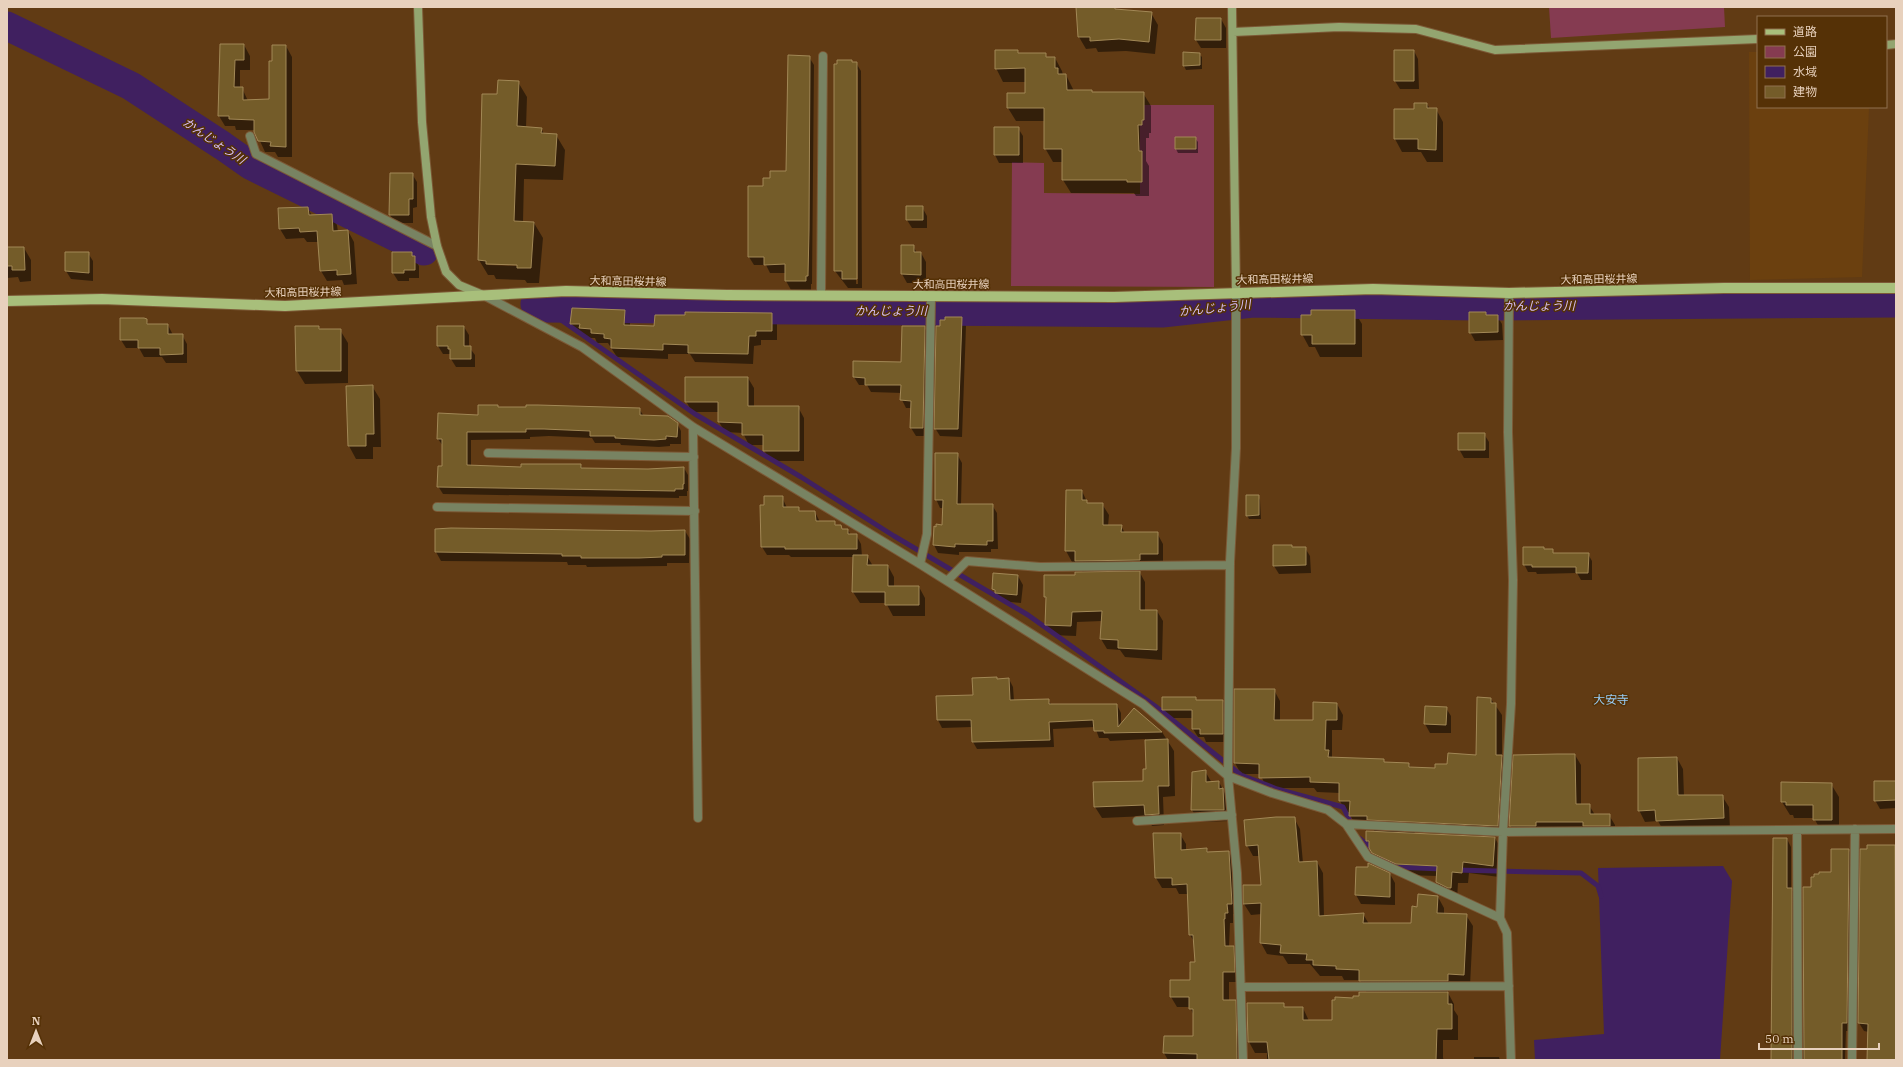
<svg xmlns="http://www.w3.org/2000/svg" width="1903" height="1067" viewBox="0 0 1903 1067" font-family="'IBM Plex Serif','Noto Sans JP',serif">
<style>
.built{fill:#6b400f}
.green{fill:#853b51}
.water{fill:#402060}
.shadow{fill:#0007;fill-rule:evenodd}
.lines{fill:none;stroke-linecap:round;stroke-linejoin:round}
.stream{stroke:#402060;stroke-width:5}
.river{stroke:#402060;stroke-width:29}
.building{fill:#745c29;stroke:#a28856}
.street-casing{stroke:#7c5936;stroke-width:10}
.secondary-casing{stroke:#7c5936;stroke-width:10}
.primary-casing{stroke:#7c5936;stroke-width:12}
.street{stroke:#788362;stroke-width:8}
.secondary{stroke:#93a570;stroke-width:8}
.primary{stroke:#a8bf7b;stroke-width:10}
.labels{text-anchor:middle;stroke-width:3;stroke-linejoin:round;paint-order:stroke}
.street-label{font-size:11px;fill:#e8d1bd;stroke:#553106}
.water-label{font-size:12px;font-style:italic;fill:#d7bff9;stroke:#553106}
.neighbourhood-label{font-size:12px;fill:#98ccf5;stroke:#553106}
</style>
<rect width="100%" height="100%" fill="#613b14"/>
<path class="built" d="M1749,52H1758V107H1869L1862,277L1750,280Z"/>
<path class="green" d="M1549,7H1724L1725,27L1551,38Z
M1140,105H1214V287L1011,286L1012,162L1044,163V193L1140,194Z"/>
<path class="water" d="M1723,866L1732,881L1720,1060H1535L1534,1040L1604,1034L1598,868Z"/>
<path class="shadow" d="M1077,7H1115L1116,10L1151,13L1158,25L1155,54L1126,51L1098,52L1096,48L1086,49L1079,37Z
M1221,19L1226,28V48H1201L1196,40Z
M221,45H244L250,56V70H240V88H242L248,101L270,100L273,62L286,46L292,57V157H278L275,152H265L255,130H236L235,126H225L219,116Z
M1018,51L1019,54H1045L1047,58H1055L1062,71L1063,75H1066L1074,91H1091L1093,93H1143L1151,106V133H1149V138H1146V161L1149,166V196H1136L1134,193H1071L1063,180V162H1053L1045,148V121H1016L1008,108L1026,94V82H1003L996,68Z
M1414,51L1418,59L1419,89H1400L1395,81Z
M1199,54L1202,57V69L1186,70L1184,66Z
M809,57L814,65L812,284H811V290H791L786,281V273H770L766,265H754L749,257L764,187L771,179L787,172Z
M851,61L853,63H856L861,71L862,288H848L835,271ZM856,68L858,70V284H856Z
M518,82L527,97L526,128H541L544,134L556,135L565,150L563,180L524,179L523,222L534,223L543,238L539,283H527L525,280L496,279L494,275H488L479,260L498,95ZM486,263L523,264L522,266L488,265Z
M1427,104L1430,109H1436L1443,122V162H1427L1421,152H1402L1395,139L1415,110Z
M1018,128L1023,136V163H999L995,155Z
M1176,138H1195L1198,142V153H1178L1176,149Z
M412,174L417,182V207L413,208V223H395L390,215Z
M922,207L927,216V228H912L907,220Z
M308,208L312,216L331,215L337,225L338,232L348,231L354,242L357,284L344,285L342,280L327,281L321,271L319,242H307L304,238L286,239L280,229Z
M902,246H913L917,253H921L926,262V283H907L902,274Z
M7,248H24L31,260V281L20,282L18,277L7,278Z
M88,253L93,261V281L71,279L66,271Z
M411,253L419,266V278H409V281H398L393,273Z
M625,311L630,320V326L655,327L771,314L777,324V340H761V345L754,346L753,364L695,362L690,354H668V359L617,357L608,343H597L595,338H586L584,334L577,333L571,324Z
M1354,311L1362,324V357H1320L1315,347H1309L1302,334Z
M1485,313L1486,316H1497L1502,324L1503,340L1475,341L1470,332Z
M961,318L966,326L962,437L940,436L935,428Z
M146,320L149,325H168L173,335H182L187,344V363H166L162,357H144L139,348H126L121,340Z
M296,327H319L321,330H340L348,343V383L305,384L297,371Z
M464,327L469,335V347L475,355V367H456L451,359V354H443L438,346Z
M924,327L929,335L927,436H916L911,428L912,408H906L902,400V393L871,392L867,385H859L854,377V362L902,363Z
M748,378L754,388V407H798L804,418V461H770L764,450V445H749L743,433L725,432L719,422V412H692L686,401Z
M372,386L380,399L381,447H373V459H356L349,446L347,387Z
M498,408L639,409L644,416L677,423L681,431V444H670V446L659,447L621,445L620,443H595L592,438L549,436L530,437V439L471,440V466L522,468L581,465L583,469L648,470L684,468L688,475V491H687V496H679V498L443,494L438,486L443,467V446L438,439L479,416Z
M1484,434L1489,442V458H1464L1459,449Z
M957,454L962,463L961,505H992L997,513L998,549H991V552H959V555L938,553L934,545L935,527L943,526L944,508H940L936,499Z
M1082,491L1088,504H1102L1109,515L1108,526H1121L1125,533H1157L1163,544V565H1146V571H1139L1145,582V611H1157L1163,621L1162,660L1125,657L1120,650L1107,649L1101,639L1102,621L1077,622L1076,636L1052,635L1046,625L1047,600L1045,597L1083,573L1076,562H1072L1066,551Z
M1258,496L1260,500L1261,519H1249L1247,515Z
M782,497L787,508H798L801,512H815L820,522H834L837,526H841L843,530H848L851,535H856L861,544L862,556H867L873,566H888L894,577V587H919L925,598V616H893L886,603H860L853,592L854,557H791L789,555H767L762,547L765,506Z
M685,531L690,539L689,563H667V566L587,567L586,565H568L567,562L441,561L436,552L651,532Z
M1292,546L1293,548H1305L1310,556L1311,573L1279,574L1274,566Z
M1544,548L1545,550H1552L1554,554H1588L1592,561V580H1581L1577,573L1537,574L1536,572H1528L1524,564Z
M1018,576L1023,585L1021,603L1001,601L993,589Z
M996,678L997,680L1009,679L1013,687L1014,701L1048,700L1052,705H1117L1121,713V724L1134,709L1162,732L1174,751L1175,796L1163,797L1164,825L1152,826L1147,816L1102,818L1095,807L1094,783L1144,782L1147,770L1146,739L1110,741L1108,738H1099L1095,727L1053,729L1054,747L977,749L973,742L972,727L942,728L938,720L937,697L974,696Z
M1235,690H1274L1280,701V721H1314L1337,704L1343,715L1342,730H1332V758L1383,760L1385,763L1409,764L1411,768L1436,769L1477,756L1491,699L1502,715V756L1508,767L1504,836L1415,832L1414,834L1495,838L1501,849L1499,877L1469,873L1468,883H1458L1457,899L1443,893L1437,882V876L1404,875L1377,860L1367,841L1375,832L1372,827L1356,826L1350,815V812H1346L1340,801V793L1317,792L1314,788H1267L1260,774H1241L1235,763Z
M1195,698L1197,701H1223L1228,709L1227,742H1206L1204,737H1198L1193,729V718H1168L1163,710Z
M1426,707L1446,708L1451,716V733H1430L1425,724Z
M1575,755L1581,765V805H1589L1595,815H1609L1615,825V835L1590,836L1587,832L1516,835L1510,825Z
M1677,758L1683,769L1684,796H1722L1729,807L1730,829L1664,832L1658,821L1645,822L1639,810Z
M1205,771L1212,783L1219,782L1229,801L1230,821L1199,822L1192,810L1193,773Z
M1896,782V808L1880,809L1875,800Z
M1831,784L1839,797V833H1822L1814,818H1794L1793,815H1790L1782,802Z
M1294,818L1300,829L1303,863L1317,862L1323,873L1324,917L1363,914L1369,924H1412L1418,908L1438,897L1444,908V914L1466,915L1473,926L1470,986L1454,985V991H1447L1454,1004V1010L1458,1016V1040H1443V1058L1444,1060H1267V1053H1255L1249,1042L1283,1004L1285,1008H1303L1309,1021H1333L1354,999L1367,993L1360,980H1344L1342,976H1320L1310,964H1288L1283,956L1267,954L1261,943L1262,914L1251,915L1244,904L1262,886L1260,856H1253L1247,845Z
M1154,834H1180L1186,844V850L1207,849L1209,853L1229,852L1235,862L1238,914H1233V923H1230L1229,947H1233L1239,957L1240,982H1229V1001H1235L1241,1011L1242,1060H1168L1164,1053L1194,1037V1016L1190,1007H1177L1171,997L1191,981L1196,963L1195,943L1190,935L1188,894H1179L1176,888H1162L1156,878Z
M1787,839L1791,847V888L1796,897L1797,1060H1772Z
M1896,845V904L1865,903L1868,846Z
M1849,850L1853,858L1849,918L1852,923L1851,1031H1846L1845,1060H1803L1804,888H1812L1832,873Z
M1357,868L1390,874L1395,883V905L1361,904L1356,895Z
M1860,916L1896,919V1060H1868L1869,1032L1864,1031L1859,1023Z
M1474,1057H1499L1500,1060H1474Z"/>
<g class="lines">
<path class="stream" d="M544,308L695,414L801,477L894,536L1028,615L1155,706L1241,775L1277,789L1343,807L1352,825
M1359,838L1374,850
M1382,856L1396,867L1442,869
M1456,870L1581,873L1598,886L1601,896"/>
<path class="river" d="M7,26L131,86L223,146L250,165L424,251
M535,304L544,308L1162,313L1253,303L1479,306L1896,303"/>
</g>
<path class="building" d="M1076,7H1115V9L1152,12L1149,42L1119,39L1090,41V37H1078Z
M1196,18H1221V40H1195Z
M220,44H244V60H235L234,87H243V100L269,99V61H272V45H286V147L270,146L271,142L258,141L254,132V120L229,119V116H218Z
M995,50H1018V53H1046V57H1055V68H1058V74H1066L1067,90H1092V92H1144V120H1142V125H1138L1139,151H1142V182H1127V180H1062V149H1044V108H1007V93H1025V68L995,69Z
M1394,50H1414V81H1394Z
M1183,52L1200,53V65L1183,66Z
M788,55L810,56L809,230L808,276H806V281H785V264L764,265V257H748V186H763V178H770V171H786Z
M837,60H852V62H857V279H842V271H834V64H837Z
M498,80L519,81L517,126L542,128L541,133L557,134L555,166L516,164L514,221L534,222L531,268H517V265L486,264V261L478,260L482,94H497Z
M1414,103H1427V108H1437L1436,150L1418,149V139H1394V109H1414Z
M994,127H1019V155H994Z
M1175,137H1196V149H1175Z
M390,173H413V199H409V215H389Z
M906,206H923V220H906Z
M308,207L309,215L332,214L333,231L348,230L351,274L337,275V270L320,271L317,231L300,232L299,228L279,229L278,208Z
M901,245H914V252H921V275L901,274Z
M7,247H24L25,270H12V266H7Z
M65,252H89V273L65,271Z
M392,252H412V256H415V270H404V273H392Z
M572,308L625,310L624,325L654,326L655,315H685V312L772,313V331H756V336H749L748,354L688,353V345L663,344V350L611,348V339L604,338V334L591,333V329L579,328L580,324H570Z
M1311,310H1355V344H1312V335H1301V315H1311Z
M1469,312H1486V315H1498V332L1469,333Z
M945,317H962L958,429H934L936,326H940V320H945Z
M120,318H144L147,319V324H168V334H183V354L160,355V348H138V340H120Z
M295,326H319V329H341V371H296Z
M437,326H464V346H471V359H450V349H448V346H437Z
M902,326H925L923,428H910L911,401L900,400L901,385H865V378L853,377V361L901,362Z
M685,377H748V406H799V451H763V435H742V423L718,422V402H685Z
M373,385L374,434H366V446H348L346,386Z
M478,405H498V407H526V405H538L640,408V415L668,416L678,423L677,437L666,436V439L654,440L615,438V436H590V431L544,429H526V432H467V465L521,467V464H581V468L648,469L684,467V484H683V489H675V491L437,487L438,466H442V439H437L438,413L478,415Z
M1458,433H1485V450H1458Z
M935,453H958L957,504H993V541H987V545L955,544V547L933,545L934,526L936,527V524L942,525L943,500H935Z
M1066,490H1082V500H1087V503H1103V525H1122L1121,532H1158V554H1140V560L1075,561V551H1065Z
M1246,495H1259V515L1246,516Z
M764,496H783V507H799V511H815L816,521H835V525H841L842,529H848V534H857V549H785V547H761L760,505H764Z
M451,528L651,531L685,530V555H662V557L639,558H581V556H562V554L435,552V529Z
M1273,545H1292V547H1306V565L1273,566Z
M1523,547H1544V549H1553V553H1589L1588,573H1576V567H1532V565H1523Z
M853,555H868L867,565H888V586H919V605H885V592H852Z
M1140,571V610H1157V650L1118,648V640L1100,639L1102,611L1072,612L1071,626L1045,625L1046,597H1044V575H1075V572Z
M993,573L1018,575L1017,595L995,593V590L992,589Z
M997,677V679L1009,678L1010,700L1049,699V704H1117L1118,727L1134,708L1162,732L1104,733V731H1094L1093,720L1049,722L1050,740L972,742L971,720H937L936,696L973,695L972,678Z
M1234,689H1275L1274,720H1313V702L1337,703V720H1326L1325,750H1329L1328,757L1384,759V762L1409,763V767L1435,768V764H1447L1448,753L1476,755L1477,697L1491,698V703H1496V755H1502L1498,826L1367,820V816H1349L1350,801H1339V783L1310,782V777L1259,778V764L1234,763Z
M1162,697H1196V700H1223V734H1200V729H1192V710H1162Z
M1425,706L1447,707L1446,725L1424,724Z
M1168,739L1169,786H1158L1159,814L1145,815L1144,805L1094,807L1093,782L1143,781V769H1146L1145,740Z
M1557,754H1575L1576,804H1590V814H1610V826H1583V822H1536V826H1509L1513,755Z
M1677,757L1678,795H1723L1724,818L1656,821L1655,810L1638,811V758Z
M1206,770V782L1219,781V789L1223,788L1224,810H1191L1192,772Z
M1874,781H1896V800L1874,801Z
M1781,782L1832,783V820H1813V805H1786V802H1781Z
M1276,817H1295L1299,862L1317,861L1319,916L1364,913L1363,923H1411L1412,906L1417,907L1418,894L1438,896L1437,913L1467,914L1464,975L1448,974V981H1359V970L1336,969V966L1313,965V960H1306L1307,954L1280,953L1281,945L1260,943L1261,903L1243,904V885H1261L1258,845L1246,846L1244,820Z
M1366,831L1495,837L1493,866L1463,862L1462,873L1452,872L1451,888H1448L1436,882L1437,866L1396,864L1372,853L1369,848V841H1366Z
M1153,833H1181V850L1207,848V852L1229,851L1232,904H1227L1228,913H1225V919H1224L1225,946H1234L1235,972H1223V1000H1236L1237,1060H1197V1054L1163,1053L1164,1036H1193V1009H1189V997H1170V980H1190V962H1195L1193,935H1189L1187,884L1172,885V878H1155Z
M1773,838H1787V888H1792V1060H1771Z
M1867,845H1895L1896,1060H1867L1868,1024L1858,1023L1860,849H1867Z
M1831,849H1849L1847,1023H1842V1060H1804L1803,887H1811V877H1814V874H1819V872H1831Z
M1368,863L1390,873V897L1355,895L1356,867H1368Z
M1359,992H1448V1004H1452V1029H1437L1436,1060H1269L1267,1042H1248L1247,1003H1284V1007H1303V1020H1332V1000H1335V997L1353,998V996H1359Z"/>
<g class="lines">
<g class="street-casing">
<path id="street" d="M250,136L256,154L437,246
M1236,292V448L1230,562L1228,776L1237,873L1243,1060
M1509,293L1508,432L1513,580L1511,704L1503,832L1500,918L1507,933L1511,1060
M821,295L823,56
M487,297L582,347L693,427L920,564L1143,704L1228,776L1272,793L1328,810L1346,824L1368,857L1500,918
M693,427L698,818
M488,453L694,457
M437,507L695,511
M920,564L927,534L931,296
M947,581L967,561L1040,567L1230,565
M1137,821L1232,815
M1346,824L1503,832L1896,829
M1797,830L1798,1060
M1242,987L1509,986
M1852,1060L1855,829"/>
</g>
<g class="secondary-casing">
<path id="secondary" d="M418,7L422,122L431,217L437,246L446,272L459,285L483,295
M1232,7L1236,292
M1233,32L1339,27L1416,29L1495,50L1758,39
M1886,45L1896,44"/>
</g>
<g class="primary-casing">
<path id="primary" d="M7,301L102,299L285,306L566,291L727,295L1114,297L1373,289L1509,293L1724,288H1896"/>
</g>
<use href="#street" class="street"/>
<use href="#secondary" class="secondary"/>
<use href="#primary" class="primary"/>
</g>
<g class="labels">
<g class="street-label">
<text transform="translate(1275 279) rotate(-1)" y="4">大和高田桜井線</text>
<text transform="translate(1599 279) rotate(-1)" y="4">大和高田桜井線</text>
<text transform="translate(628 281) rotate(1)" y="4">大和高田桜井線</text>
<text x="951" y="288">大和高田桜井線</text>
<text transform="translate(303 292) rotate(-1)" y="4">大和高田桜井線</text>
</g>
<g class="water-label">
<text transform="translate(214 141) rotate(34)" y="4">かんじょう川</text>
<text x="1539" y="310">かんじょう川</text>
<text transform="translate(1215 308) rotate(-6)" y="4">かんじょう川</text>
<text x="891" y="315">かんじょう川</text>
</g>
<g class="neighbourhood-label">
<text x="1611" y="704">大安寺</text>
</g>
</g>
<rect width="1903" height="1067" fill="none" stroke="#e8d1bd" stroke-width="16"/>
<rect x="1757" y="16" width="130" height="92" fill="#553106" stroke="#90714f"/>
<rect x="1765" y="29" width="20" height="6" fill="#a8bf7b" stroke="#90714f"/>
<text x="1793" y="36" font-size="12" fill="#e8d1bd">道路</text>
<rect x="1765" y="46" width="20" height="12" fill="#853b51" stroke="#90714f"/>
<text x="1793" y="56" font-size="12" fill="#e8d1bd">公園</text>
<rect x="1765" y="66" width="20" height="12" fill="#402060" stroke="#90714f"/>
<text x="1793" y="76" font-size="12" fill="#e8d1bd">水域</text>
<rect x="1765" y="86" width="20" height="12" fill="#745c29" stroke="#90714f"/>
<text x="1793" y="96" font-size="12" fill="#e8d1bd">建物</text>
<g transform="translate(36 1031)" stroke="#553106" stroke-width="3" paint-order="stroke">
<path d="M0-3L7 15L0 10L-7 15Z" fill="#e8d1bd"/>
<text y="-6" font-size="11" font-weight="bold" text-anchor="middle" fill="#e8d1bd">N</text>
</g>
<path d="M1759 1043v6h120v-6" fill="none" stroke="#e8d1bd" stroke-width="2"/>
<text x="1765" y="1043" font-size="12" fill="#e8d1bd" stroke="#553106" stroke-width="3" paint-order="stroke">50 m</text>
</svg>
